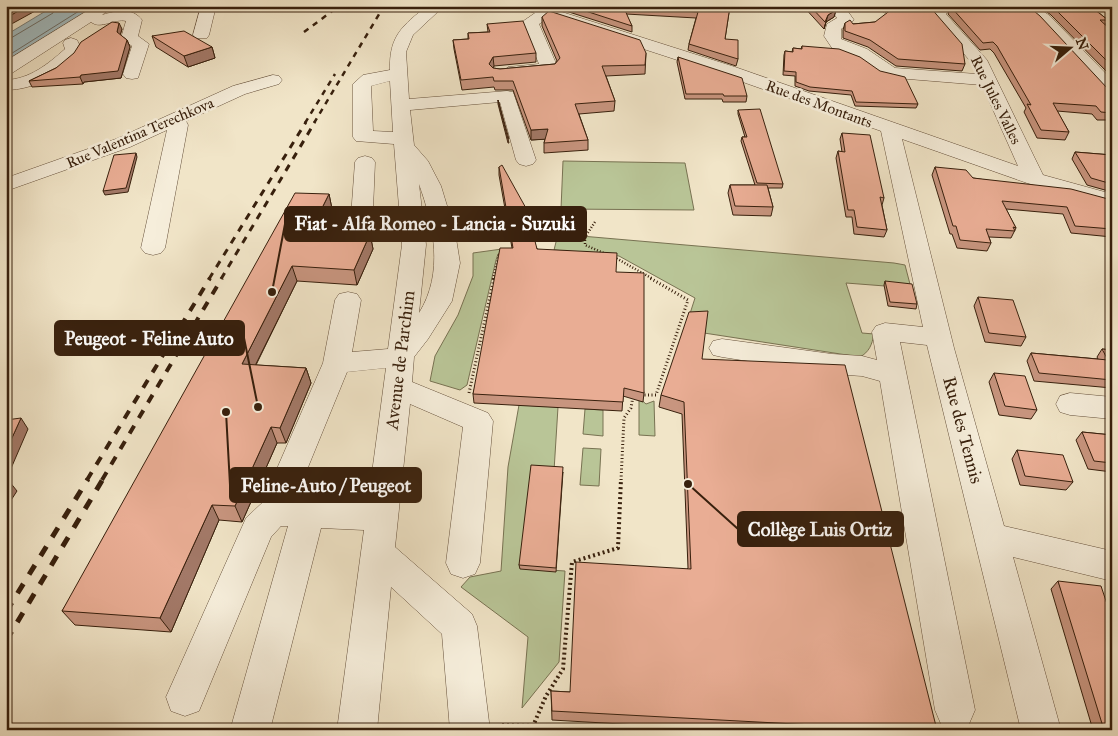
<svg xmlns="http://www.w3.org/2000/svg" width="1118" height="736" viewBox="0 0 1118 736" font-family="'IM FELL Great Primer',serif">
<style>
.green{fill:#b9c597;stroke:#787252}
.water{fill:#a2bcc1;stroke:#787e79}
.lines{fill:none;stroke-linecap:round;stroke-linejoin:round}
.shore{stroke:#6d6e67;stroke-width:1}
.minor-casing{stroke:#66513c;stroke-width:1}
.path-far3{stroke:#38200d;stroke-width:2;stroke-dasharray:0.5 1;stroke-linecap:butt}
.path-far2{stroke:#38200d;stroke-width:2.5;stroke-dasharray:1 2;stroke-linecap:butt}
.path-far1{stroke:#38200d;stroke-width:3;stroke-dasharray:1 2.5;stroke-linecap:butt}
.path{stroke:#38200d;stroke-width:4;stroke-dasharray:2 3;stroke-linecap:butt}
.minor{fill:#f6eedb;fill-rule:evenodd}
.rail-far3{stroke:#38200d;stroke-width:2.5;stroke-dasharray:5.5 5.5;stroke-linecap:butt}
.rail-far2{stroke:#38200d;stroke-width:3;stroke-dasharray:7 7;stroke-linecap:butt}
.rail-far1{stroke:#38200d;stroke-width:4;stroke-dasharray:9 9;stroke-linecap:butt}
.rail{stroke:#38200d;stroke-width:5;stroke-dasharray:11 11;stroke-linecap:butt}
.wall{fill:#c8957f;stroke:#38200d}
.shaded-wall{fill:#a37968;stroke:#38200d}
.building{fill:#e9ad94;stroke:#38200d}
.labels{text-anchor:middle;stroke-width:5;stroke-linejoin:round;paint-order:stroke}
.far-street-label{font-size:15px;fill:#38200d;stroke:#f6eedb}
.street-label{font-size:18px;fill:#38200d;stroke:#f6eedb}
.leader{fill:none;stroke:#38200d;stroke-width:2}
.callout-dot{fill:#38200d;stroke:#f6eedb;stroke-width:2}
.callout{fill:#38200d;stroke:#38200d;stroke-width:2}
.callout-label{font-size:19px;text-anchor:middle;font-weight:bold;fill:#fff}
</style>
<rect width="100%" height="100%" fill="#f1e5c8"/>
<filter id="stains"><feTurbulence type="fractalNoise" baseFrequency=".004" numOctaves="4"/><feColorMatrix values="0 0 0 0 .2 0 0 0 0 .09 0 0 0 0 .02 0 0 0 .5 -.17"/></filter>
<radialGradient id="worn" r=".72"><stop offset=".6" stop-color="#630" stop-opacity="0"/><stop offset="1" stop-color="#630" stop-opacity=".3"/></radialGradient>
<path class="green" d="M563,161L685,163L694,210L561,209Z
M558,234L894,263L905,265L911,288L846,283L862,333L874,334C872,345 869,352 860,357L704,333L687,323L695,298L619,256L554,250Z
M502,249V253L498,254L496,260L467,385L460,390L430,381L435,356L458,315L473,276V253Z
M639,398L646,404L654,401L655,436L639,435Z
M519,405L558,407L554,471L520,568L565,571L559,662L522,708L528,637L461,587L470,577L501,571L508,467Z
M585,409L603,410V436L583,434Z
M583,448L601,449L599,486L580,485Z"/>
<path class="water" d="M54,6H96L6,63V35Z"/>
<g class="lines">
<path class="shore" d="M6,39L11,38L53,13L55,6
M6,57L87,6"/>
<g class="minor-casing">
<path id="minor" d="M95,6H113L102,15C116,11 132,7 142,20L138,36L149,44L138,78L132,79L126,78L123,74L132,46L121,38L126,21C114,18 101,30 91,22L12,73L6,74V61Z
M201,6H216L209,35L207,38H195L193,35Z
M427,6H444L413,35L406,52L409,99L507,91L513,92L536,160L533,164L526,166L519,164L516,160L500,102L410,110L414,145L428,161L441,186L455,232L460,263L452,301L428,339L414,357L412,382L488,413L493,421L480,563L475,574L463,578L451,574L446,563L463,427L410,404L395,547L472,614L477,626L490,730H450L442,634L391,587L377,730H337L364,530L321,528L270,730H232L231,727L288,526H281L271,537L199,711L185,716L171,711L166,697L246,518L262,503L323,363L335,300L339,294L348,292L357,294L361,300L352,352L388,349L402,245L400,221L372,223L370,238L366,243L358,245L350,243L346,238L351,217L355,162L358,158L365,156L372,158L375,162L373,209L399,207L394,144L356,141L353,137V84L363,75L390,70C389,36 402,26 427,6ZM390,81L393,132L373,131L371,86ZM419,184C434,226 444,273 419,313L426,245ZM386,368L368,503L295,499L347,372Z
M520,6H543L735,67L1018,166L982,85L896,78L879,73L860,59L832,48L824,36L827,24L837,18L829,6H844L854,20L841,29V39L867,49L895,68L977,74L971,62L929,13L936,6H953L946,14L987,60L1043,175L1112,194V207L1027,183L902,139L954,348L1004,526L1112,551V581L1013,557L1061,730H1021L927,345L900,342L975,710L969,724L955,730L941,724L935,710L880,381L862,376L832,374L722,357L713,355L709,348L713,341L722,339L832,354L862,356L877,360L872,332L876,326L885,323L923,327L881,131L723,75L549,18L539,24L558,68L555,72L514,76L508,75L505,71L508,67L539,64L522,22L535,13L522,9Z
M1019,6H1036L1050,16L1112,80V96L1106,95L1038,22Z
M71,38L77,40L82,50C66,73 34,90 6,90V80C30,79 48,64 65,49L63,43L65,40Z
M273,75L279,76L282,80L279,84L245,94L186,121L188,125L165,248L161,253L153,255L145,253L141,248L167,130L130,147L6,191V178L116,139L233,86Z
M1070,393L1112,397V419L1070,415L1060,412L1056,404L1060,396Z"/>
</g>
<path class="path-far3" d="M875,6L889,15"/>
<path class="path-far2" d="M595,222L585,237V245L606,254
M614,257L653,279
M493,279L499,255H502"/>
<path class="path-far1" d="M469,393L494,278
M641,395H656L688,300L650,278
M621,480L624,418L631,408L633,396"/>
<path class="path" d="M502,725L533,726L546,696L563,669L572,562L618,548L621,479
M533,726L539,730"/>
<use href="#minor" class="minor"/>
<path class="rail-far3" d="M304,32L339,6
M305,123L335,74
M314,123L384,6"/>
<path class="rail-far2" d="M209,279L306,122
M221,279L315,122"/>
<path class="rail-far1" d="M87,480L210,278
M102,480L222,278"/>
<path class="rail" d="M6,612L88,479
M6,641L103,479"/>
</g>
<path class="wall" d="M550,6H730L725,39L738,59L736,66L688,50L689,44L696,18L626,14L632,26V32Z
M803,6H834L836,10L834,17L826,22L824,29Z
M951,6L1108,89L1112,90V120H1097L1092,114L1057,111L1069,132L1065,140L1037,138L1024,112L1026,108L994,53L990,49L980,50L948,14Z
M1039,6H1090L1108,20L1105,25L1112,31V72L1109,74L1051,15Z
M931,9L965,64L962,71L896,66L868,47L843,38V30L845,23L853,24L875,22Z
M542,17L646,53L645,74L606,76L615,101L614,111L579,114L588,140V150L544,153V143L545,139L531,140L513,90H495L494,87L462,90L454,49L453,40L468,39V33L488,32L487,24L536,53V62L494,66L493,68L500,69L555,64L557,61L542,26Z
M122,29L120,35L127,40L130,47L121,78L84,82L83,84L32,87L29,81L56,68Z
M152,36L212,47L215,58L188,67L156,47Z
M802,46L918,104L916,108L855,106L851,95L809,91L795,86V76L783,75L784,55L785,51L792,52L793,48L801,49Z
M678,57L747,96L746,102H723L722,99H685L677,62Z
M498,100L509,143H508L498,104Z
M738,110L783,184L782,188H768L773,207L771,216L733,215L728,193L730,185H755L741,141L742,137H745L738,114Z
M842,133L884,198L882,205L887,230L884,237L854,234L852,217H846L836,158L838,151L842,152L840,139Z
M1075,152L1112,155V192L1087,185L1072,159Z
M499,167L537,249L616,272L644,393L643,402L623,396L622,411L474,403L473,394L512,248L499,175Z
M935,167L973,178L1112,200V237L1071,233L1063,214L1006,209L1016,228L1011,238L989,237L991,243L987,251L957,248L952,234H950L932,175Z
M329,194L332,209L322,230L370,234L373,249L357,285L297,281L256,365L306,368L311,383L286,443H277L242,522L219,520L171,632L75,625L62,611Z
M885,281L917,304L916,309L888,306L884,285Z
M978,297L1026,337L1021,346L985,342L974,306Z
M1112,312V325L1108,318Z
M1102,349L1112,350V388L1034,381L1027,361L1031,353L1098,359L1097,357Z
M702,359L937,730H725L552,720L551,691L570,692L688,568L682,414L659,407L661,395Z
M994,373L1037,410L1031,419L999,415L989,382Z
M1082,432L1112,435V472L1088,469L1076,440Z
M1017,450L1073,482L1066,490L1020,485L1012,459Z
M563,472L556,572L520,569L519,565Z
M1058,581L1112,730H1093L1051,589Z"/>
<path class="shaded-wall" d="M27,6H35L37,10L6,27V18Z
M836,10L834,17L826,22L824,29L828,15Z
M119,23L122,29L119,39L117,32Z
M127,40L130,47L121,78L84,82L83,84L80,77L81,75Z
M212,47L215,58L188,67L184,56Z
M493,57L494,66L490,73L489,64Z
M548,129L549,139L531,140V130Z
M136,153L137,157L128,192L105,195L103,191Z
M329,194L332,209L315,245L311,230Z
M370,234L373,249L357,285L354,270Z
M292,266L297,281L248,380L242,364Z
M306,368L311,383L286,443L280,428Z
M21,418L28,429L6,480V451Z
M271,427L277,443L242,522L235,506Z
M9,481L17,491L6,508V485Z
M212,505L219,520L171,632L160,618Z"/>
<path class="building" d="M6,6H27L6,18Z
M570,6H730L725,39L738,40V59L689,44L698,12L624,8L632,26Z
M810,6H834L836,10L828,15L825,22Z
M896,6H931L930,7L962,44L965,64L898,59L870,40L845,31V23L850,20L853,24L875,22Z
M951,6H1028L1040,16L1108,89L1112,90V113L1101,112L1096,106L1053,103L1069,132L1041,130L1027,104L1031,105L997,46L993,42L983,43L951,7Z
M1052,6H1090L1108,20H1100L1112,31V66Z
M549,11L640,40L646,53L645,65L602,66L615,101L575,104L588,140L544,143L548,129L531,130L513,81H494L493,77L461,80L453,40L469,39L468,33L490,32L487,24L523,21L536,53L493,57L489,64L493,68L500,69L555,64L560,58L542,17Z
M112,22L119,23L117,32L127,40L118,71L81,75L80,77L29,81L56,68L74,53L81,42Z
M184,31L212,47L184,56L152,36Z
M802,46L839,49L860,57L880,71L905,77L918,104L856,102L852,91L810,87L796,82V72L784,71L785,51L793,52V48L802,49Z
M678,57L742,78L747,96H724L723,94H686Z
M498,100L509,139H508Z
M760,109L783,184L757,183L742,137H747L738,110Z
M842,133L870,135L884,198L880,197L887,230L857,227L854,210H848L838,151L845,152Z
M1075,152L1112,155V184L1091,178Z
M136,153L126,188L103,191L114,155Z
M502,165L527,210L537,249L617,253L616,272L644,273V393L624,388L623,402L473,394L500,248H513L499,167Z
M935,167L966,170L973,178L1071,189L1112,200V229L1075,226L1067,207L1002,201L1016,228L1013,227L1015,231L986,229L991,243L960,240L956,226H953Z
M730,185H767L773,207L735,206Z
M295,193L329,194L311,230L370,234L354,270L292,266L242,364L306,368L280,428L271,427L235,506L212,505L160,618L62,611Z
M885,281L912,284L917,304L890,302Z
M978,297L1013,300L1026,337L989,333Z
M708,311L702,359L845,365L937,730H907L552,711L551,691L570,692L576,562L691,569L684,402L661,395L689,312Z
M1102,349L1112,350V380L1039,373L1031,353L1108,360Z
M994,373L1025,376L1037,410L1005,406Z
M21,418L6,451V420Z
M1082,432L1112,435V463L1094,461Z
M1017,450L1063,455L1073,482L1025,476Z
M531,465L563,467L556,568L519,565Z
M1058,581L1101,586L1112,619V730H1104Z"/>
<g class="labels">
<g class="far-street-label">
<text transform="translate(996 100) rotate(64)" y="5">Rue Jules Valles</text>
<text transform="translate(819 104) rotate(20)" y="5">Rue des Montants</text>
<text transform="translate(140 133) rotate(-23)" y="5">Rue Valentina Terechkova</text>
</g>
<g class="street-label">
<text transform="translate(400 360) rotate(-83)" y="6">Avenue de Parchim</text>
<text transform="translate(963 430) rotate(75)" y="6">Rue des Tennis</text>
</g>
</g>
<path class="leader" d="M272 292L285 224M258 407L244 338M226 412L230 485M688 484L738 529"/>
<g class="callout-dot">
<circle cx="272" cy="292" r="5"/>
<circle cx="258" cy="407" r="5"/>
<circle cx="226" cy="412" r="5"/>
<circle cx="688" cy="484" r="5"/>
</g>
<g class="callout">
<rect x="285" y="207" width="301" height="34" rx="5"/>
<rect x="55" y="321" width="189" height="34" rx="5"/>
<rect x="230" y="468" width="191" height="34" rx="5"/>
<rect x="738" y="512" width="165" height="34" rx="5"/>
</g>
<g class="callout-label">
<text x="435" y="230">Fiat - Alfa Romeo - Lancia - Suzuki</text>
<text x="149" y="345">Peugeot - Feline Auto</text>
<text x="326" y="492">Feline-Auto / Peugeot</text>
<text x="820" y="536">Collège Luis Ortiz</text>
</g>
<rect width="1118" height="736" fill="none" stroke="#f1e5c8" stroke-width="25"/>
<rect x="8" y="8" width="1103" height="721" fill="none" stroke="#38200d" stroke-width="2.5"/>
<rect x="12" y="12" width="1093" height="711" fill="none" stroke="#38200d"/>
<g transform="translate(1070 48) rotate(71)" stroke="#f6eedb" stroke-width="4" paint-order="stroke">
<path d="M0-4L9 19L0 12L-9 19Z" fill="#38200d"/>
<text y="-8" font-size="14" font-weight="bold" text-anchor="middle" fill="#38200d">N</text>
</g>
<rect width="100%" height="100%" filter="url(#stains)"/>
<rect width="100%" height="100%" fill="url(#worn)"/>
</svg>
